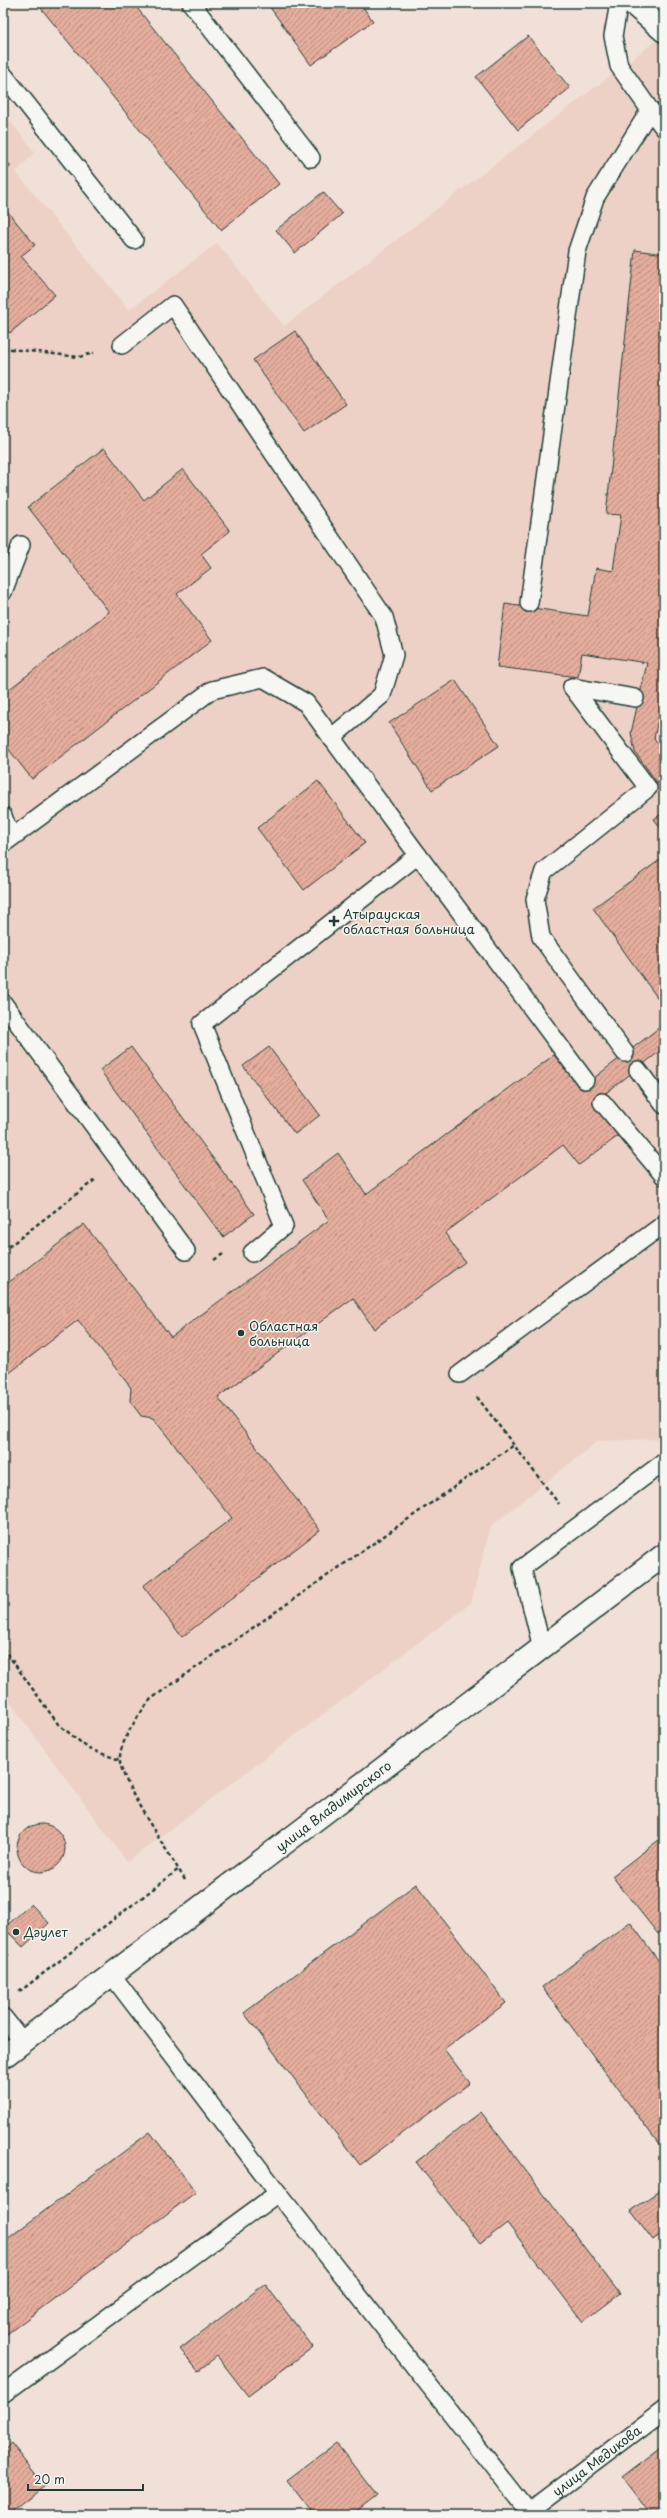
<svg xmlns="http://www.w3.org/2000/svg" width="667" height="2518" viewBox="0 0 667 2518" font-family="'Playpen Sans',sans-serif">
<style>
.built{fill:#edd1c6}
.building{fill:url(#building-hatch);stroke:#1f3d34}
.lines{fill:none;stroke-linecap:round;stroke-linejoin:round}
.lane-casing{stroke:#1f3d34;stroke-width:20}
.street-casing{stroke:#1f3d34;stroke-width:25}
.secondary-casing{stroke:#1f3d34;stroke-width:25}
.path{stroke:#1f3d34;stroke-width:2.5;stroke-dasharray:4 3;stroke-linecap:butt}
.lane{stroke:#f6f6f2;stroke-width:17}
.street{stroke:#f6f6f2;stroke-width:22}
.secondary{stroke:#f6f6f2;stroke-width:22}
.poi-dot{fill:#1f3d34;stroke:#f6f6f2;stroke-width:1.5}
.labels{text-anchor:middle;stroke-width:3;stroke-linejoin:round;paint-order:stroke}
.poi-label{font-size:13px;fill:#1f3d34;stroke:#f6f6f2;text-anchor:start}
.street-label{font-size:13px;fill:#1f3d34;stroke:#f6f6f2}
</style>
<defs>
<pattern id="building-hatch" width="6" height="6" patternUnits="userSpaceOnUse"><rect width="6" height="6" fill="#e5ad9d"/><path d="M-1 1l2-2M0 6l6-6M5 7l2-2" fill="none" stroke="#b98e81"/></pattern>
</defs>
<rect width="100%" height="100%" fill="#f1e0d8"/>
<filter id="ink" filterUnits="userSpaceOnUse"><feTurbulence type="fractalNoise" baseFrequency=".025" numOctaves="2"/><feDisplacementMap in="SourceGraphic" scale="8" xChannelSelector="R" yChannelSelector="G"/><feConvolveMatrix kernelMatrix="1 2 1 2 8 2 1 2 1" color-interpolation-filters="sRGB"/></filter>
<g filter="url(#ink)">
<path class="built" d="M658,39L664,48V1434L658,1439L598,1441L491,1526L471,1603L127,1862L3,1693V112L35,152L16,172L129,310L217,243L284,326Z"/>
<path class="building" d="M45,3H133L279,184L221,230L40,7Z
M267,3H360L373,21L311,65Z
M528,36L570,88L518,130L476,77Z
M3,157L11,166L3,173Z
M323,192L342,214L295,253L276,230Z
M3,206L35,245L21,256L55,295L10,333L3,326Z
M635,250L664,254V692L654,738L664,753V792L635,752L631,733L647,663L582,653L578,677L497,667L505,604L588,616L596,568L613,571L621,515L606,514Z
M295,331L346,404L304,433L253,360Z
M104,448L144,500L183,469L230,531L201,554L211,568L177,594L212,640L32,779L3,742V694L109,612L28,507Z
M455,680L499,746L432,790L389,723Z
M318,781L365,843L304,890L257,828Z
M664,812V832L654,819Z
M664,857V1007L593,908Z
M664,1024V1048L593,1103L618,1136L579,1165L563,1145L445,1233L465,1262L374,1329L353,1298L218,1397L320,1530L182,1637L143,1586L232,1518L153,1418L141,1416L130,1401L131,1388L78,1320L3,1378V1287L84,1224L171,1337L329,1220L302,1180L338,1153L366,1194L554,1055L581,1088Z
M131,1047L254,1214L223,1237L100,1070Z
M269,1047L320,1115L295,1134L243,1066Z
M17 1848a24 24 0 1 1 48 0a24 24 0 1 1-48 0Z
M664,1836V1929L658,1934L612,1876Z
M416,1884L506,2003L444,2049L470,2083L360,2165L244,2013Z
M31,1904L49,1923L23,1947L4,1928Z
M630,1922L664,1968V2151L542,1987Z
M3,1948L9,1955L3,1960Z
M481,2112L620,2294L583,2322L507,2223L480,2244L416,2162Z
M150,2132L196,2192L3,2337V2242Z
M664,2187V2232L653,2240L631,2211Z
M265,2284L313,2347L248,2396L217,2356L198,2371L180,2349Z
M11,2443L45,2486L7,2515H3V2450Z
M336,2443L377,2496L353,2515H314L287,2480Z
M664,2445V2515H651L622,2477Z
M85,2509L90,2515H77Z"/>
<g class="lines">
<g class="lane-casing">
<g id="lane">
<path d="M191,3L311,158"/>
<path d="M619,3L613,36L619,66L650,110"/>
<path d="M3,74L134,240"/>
<path d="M122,345L173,305L384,617L394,655L382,695L331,738"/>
<path d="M3,592L21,545"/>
<path d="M529,603L577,251L595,198L650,110L664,128"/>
<path d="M572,687L648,788L544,871L535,899L541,937L625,1053"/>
<path d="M572,687L635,698"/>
<path d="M3,816L11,837"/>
<path d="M3,844L212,690L263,678L306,703L418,855L202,1024L284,1226L252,1253"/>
<path d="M418,855L585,1080"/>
<path d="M3,1003L186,1251"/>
<path d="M638,1070L664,1105"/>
<path d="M602,1102L664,1176"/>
<path d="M460,1374L664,1224"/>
<path d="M542,1648L522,1568L664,1462"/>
<path d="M111,1974L278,2193L531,2515"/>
<path d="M3,2017L23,2042"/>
<path d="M3,2394L278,2193"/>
<path id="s1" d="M529,2512L664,2410"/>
</g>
</g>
<g class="street-casing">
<path id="street" d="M632,3L664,31"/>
</g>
<g class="secondary-casing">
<g id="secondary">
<path id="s2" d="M3,2057L664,1555"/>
</g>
</g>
<path class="path" d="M3,348L79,357L94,353
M3,1251L96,1179
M214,1260L223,1254
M477,1397L559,1504
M3,1648L58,1724L89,1749L120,1760
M185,1880C170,1854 123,1787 120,1761C118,1743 140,1713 151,1699L514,1445
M19,1992L179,1869"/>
<use href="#lane" class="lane"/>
<use href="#street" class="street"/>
<use href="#secondary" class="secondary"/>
</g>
</g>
<g class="poi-dot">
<path d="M332 915h4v4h4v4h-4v4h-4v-4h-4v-4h4z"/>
<circle cx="241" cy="1333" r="4"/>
<circle cx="16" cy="1932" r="4"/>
</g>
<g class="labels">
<g class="poi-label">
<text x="343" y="919">Атырауская<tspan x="343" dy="15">областная больница</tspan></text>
<text x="249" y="1331">Областная<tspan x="249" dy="15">больница</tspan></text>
<text x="24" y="1937">Дәулет</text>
</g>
<g class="street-label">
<text dy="5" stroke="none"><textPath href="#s2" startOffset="415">улица Владимирского</textPath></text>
<text dy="5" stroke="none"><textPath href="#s1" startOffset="85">улица Медикова</textPath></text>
</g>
</g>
<rect width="667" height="2518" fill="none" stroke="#f6f6f2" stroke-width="16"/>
<rect x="8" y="8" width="651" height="2502" fill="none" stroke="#1f3d34" stroke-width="1.5" filter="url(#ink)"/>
<path d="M28 2484v6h115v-6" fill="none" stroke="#1f3d34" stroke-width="2"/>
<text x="34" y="2484" font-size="12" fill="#1f3d34" stroke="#f6f6f2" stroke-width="3" paint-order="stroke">20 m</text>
</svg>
